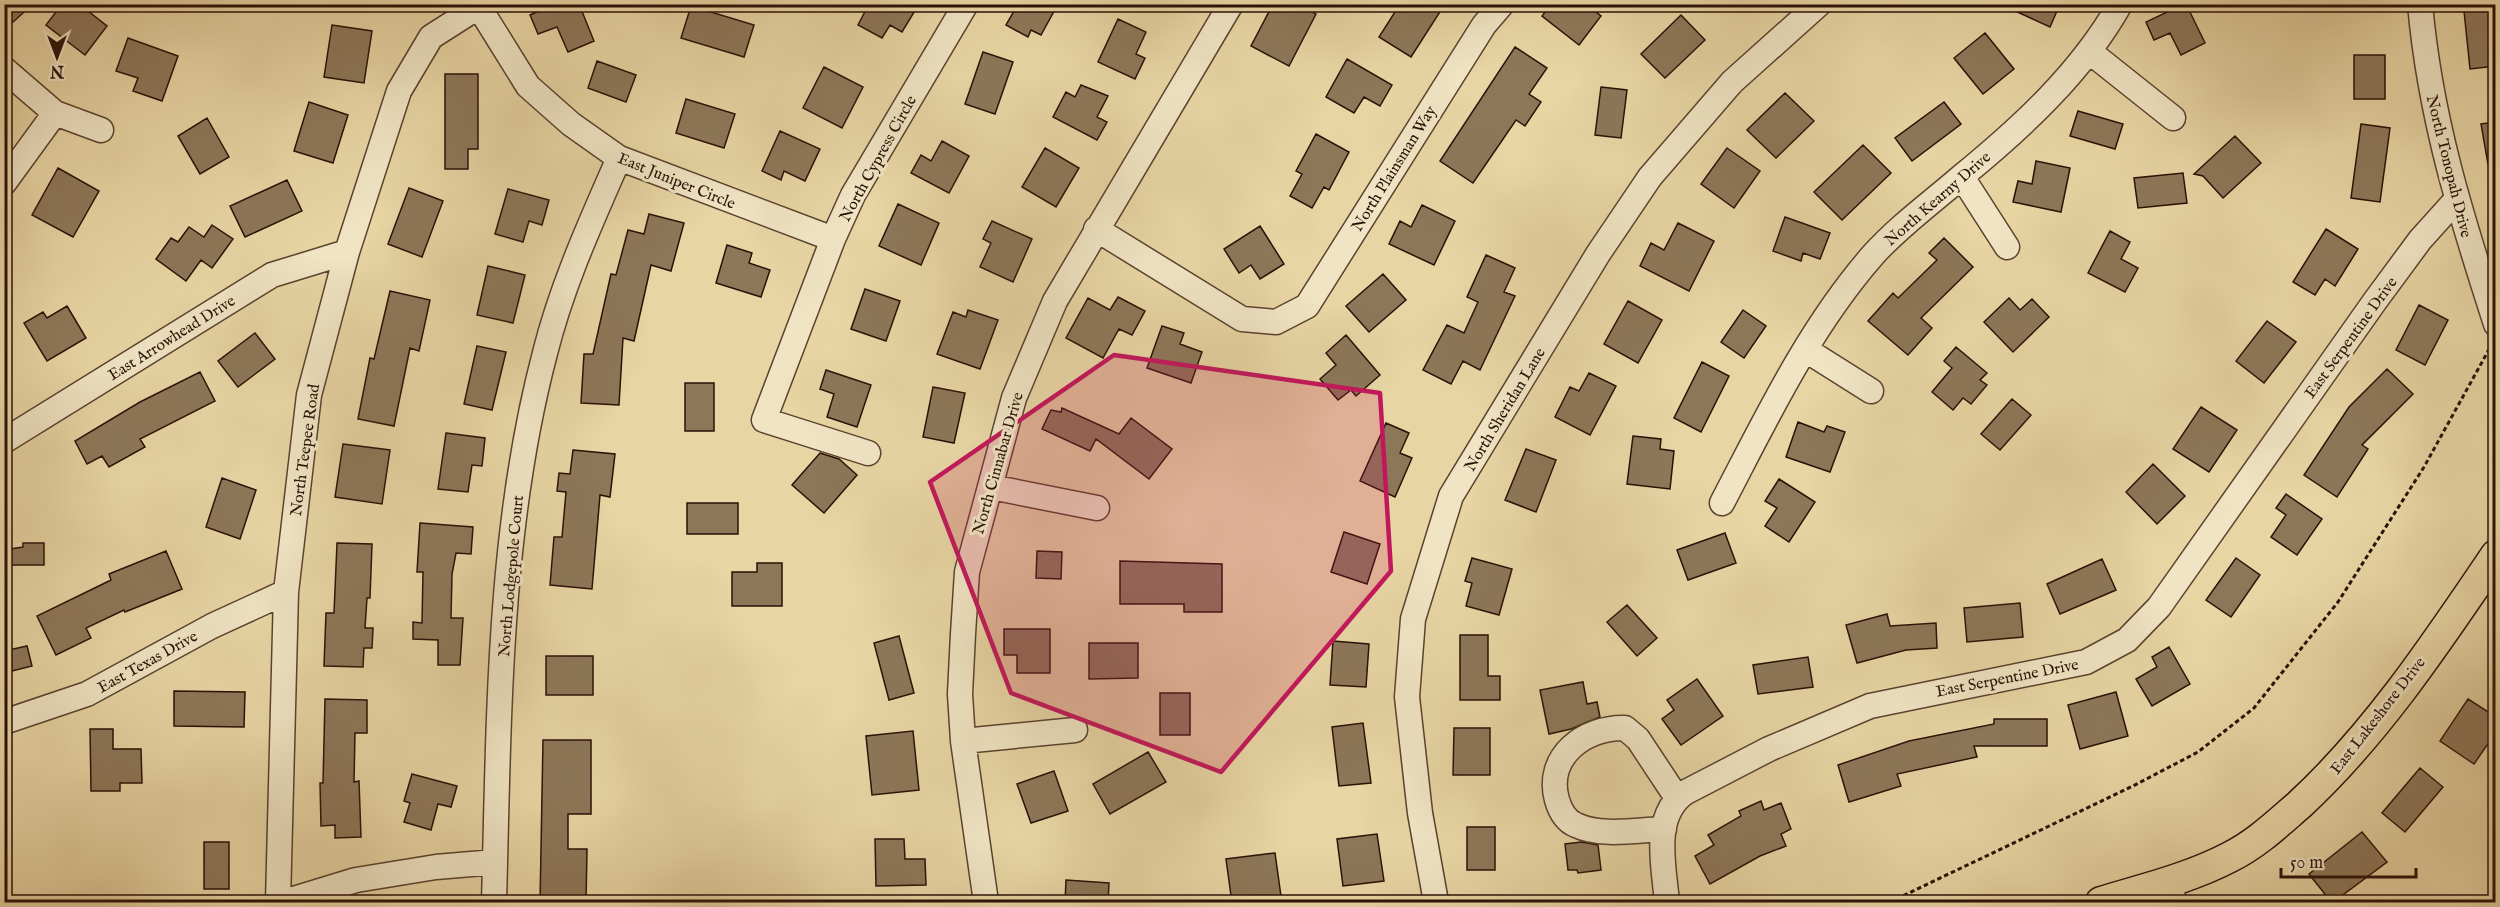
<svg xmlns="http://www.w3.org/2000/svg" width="2500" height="907" viewBox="0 0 2500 907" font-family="'IM FELL English',serif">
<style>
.building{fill:#8d7759;stroke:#2a1107;stroke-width:1.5}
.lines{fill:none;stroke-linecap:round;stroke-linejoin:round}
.minor-casing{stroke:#5a422e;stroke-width:27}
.major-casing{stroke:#2a1107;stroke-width:33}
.path{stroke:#2a1107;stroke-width:3;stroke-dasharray:4.5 3;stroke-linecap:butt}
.minor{stroke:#f0e4c4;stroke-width:24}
.major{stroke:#e8d5a4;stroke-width:30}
.marked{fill:#c2185b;fill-opacity:0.2;stroke:#c2185b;stroke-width:4.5;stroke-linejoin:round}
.labels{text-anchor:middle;stroke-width:6;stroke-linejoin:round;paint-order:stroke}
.street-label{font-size:16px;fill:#2a1107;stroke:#f0e4c4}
</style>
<rect width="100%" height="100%" fill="#e8d5a4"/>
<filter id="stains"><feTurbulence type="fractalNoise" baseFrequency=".00333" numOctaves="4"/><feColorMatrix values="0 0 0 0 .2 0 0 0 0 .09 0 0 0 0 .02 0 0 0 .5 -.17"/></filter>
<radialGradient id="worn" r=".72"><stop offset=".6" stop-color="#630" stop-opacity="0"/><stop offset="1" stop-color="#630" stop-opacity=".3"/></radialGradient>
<path class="building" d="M4,4H33L13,22L4,12Z
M62,4H79L107,26L85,55L46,25Z
M555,4H579L594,41L568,52L557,27L538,34L530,15Z
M869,4H919L902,32L890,25L882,38L858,25Z
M1018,4H1058L1041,35L1031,30L1028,37L1006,25Z
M1273,4H1298L1316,14L1289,66L1251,46Z
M1400,4H1445L1411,57L1379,37Z
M1551,4H1586L1601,16L1579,45L1542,16Z
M2000,4H2060L2050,27Z
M2184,4H2186L2205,43L2181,55L2170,33L2154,40L2146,22Z
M691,6L754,25L744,57L681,38Z
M2496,8V66L2470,69L2464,11Z
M1681,15L1705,40L1665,78L1641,54Z
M1118,19L1146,32L1136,54L1145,58L1135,79L1098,62Z
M332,25L372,31L364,83L324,77Z
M1985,33L2014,69L1983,94L1954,58Z
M128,38L178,56L162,101L133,91L138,78L116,71Z
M1515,47L1547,68L1529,94L1541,102L1525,126L1516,120L1473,183L1440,161Z
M983,52L1013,62L995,114L965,104Z
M2354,55H2385V99H2354Z
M1347,59L1392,85L1380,106L1364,97L1354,113L1326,97Z
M597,61L636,75L626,102L588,88Z
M824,67L863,87L842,128L803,108Z
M445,74H478V149H468V169H445Z
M1081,85L1108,96L1097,117L1107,122L1097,140L1053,117L1066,92L1075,97Z
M1601,87L1627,90L1621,138L1595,135Z
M1785,93L1814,121L1776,158L1747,130Z
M686,99L735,114L724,148L676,133Z
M309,102L348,115L333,163L294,151Z
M1944,102L1961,124L1912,161L1895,138Z
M2078,111L2123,124L2115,149L2070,136Z
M207,118L229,157L200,174L178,136Z
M2496,122V164H2488L2481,124Z
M2361,124L2390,128L2380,202L2351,198Z
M780,131L820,149L805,181L784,171L781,180L762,171Z
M1316,134L1349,152L1329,190L1324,187L1312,208L1290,196L1302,174L1296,171Z
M2235,136L2261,163L2223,198L2203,176L2194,174Z
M942,141L969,156L949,193L911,173L921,155L931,161Z
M1863,145L1891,173L1842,220L1814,192Z
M1045,148L1079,168L1056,207L1022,187Z
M1727,148L1760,171L1734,208L1701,184Z
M2036,161L2070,168L2061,212L2013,202L2018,181L2032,184Z
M58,168L99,191L73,237L32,215Z
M2183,173L2187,203L2138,208L2134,178Z
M287,180L302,211L245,237L230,206Z
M409,188L443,201L422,257L388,244Z
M508,189L549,200L542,225L529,221L523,242L495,234Z
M898,204L939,223L921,265L879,246Z
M1422,205L1455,221L1434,265L1389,244L1400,221L1411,227Z
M649,214L684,223L671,271L651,265L634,341L623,338L619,405L581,403L584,354H593L611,274L616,275L628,230L644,234Z
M1785,217L1830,233L1820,259L1803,253L1801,261L1773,251Z
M992,221L1032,239L1013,282L980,267L991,243L983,239Z
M1678,223L1714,241L1689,291L1640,266L1651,243L1664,250Z
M212,225L233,239L212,268L201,260L186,281L156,259L171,238L178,242L189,227L204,237Z
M1260,226L1284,264L1260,279L1251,265L1239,273L1224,249Z
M2326,229L2358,249L2335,286L2325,279L2315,295L2293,282Z
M2110,231L2130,242L2121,259L2138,268L2125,292L2088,273Z
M1944,238L1973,267L1921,318L1932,328L1908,355L1868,321L1893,293L1898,298L1937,260L1929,253Z
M727,245L752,253L749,263L770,270L761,297L716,283Z
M1486,255L1515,268L1504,292L1515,296L1480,370L1463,361L1451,384L1423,370L1447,325L1464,333L1478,302L1467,297Z
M488,266L525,275L513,323L477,315Z
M1383,274L1406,300L1369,332L1346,306Z
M865,289L900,301L886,341L851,329Z
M390,291L430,300L419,351L410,348L394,426L358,419L370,358L374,359Z
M1118,297L1145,311L1132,335L1119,329L1103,358L1066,338L1088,298L1110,310Z
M2009,298L2020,310L2032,299L2049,317L2013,352L1984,322Z
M1628,301L1662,320L1638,363L1604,344Z
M2419,305L2448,320L2425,365L2396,350Z
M67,306L86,338L47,361L24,323L43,312L47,318Z
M968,310L998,320L980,369L937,354L953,312L966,317Z
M1743,310L1766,326L1744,358L1721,342Z
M2267,321L2296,342L2264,383L2236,361Z
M1162,326L1184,333L1180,344L1202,352L1191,383L1147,368Z
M255,333L275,359L238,387L218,361Z
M1346,335L1380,375L1356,396L1351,390L1338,400L1320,379L1336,365L1326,353Z
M477,346L506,352L492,410L464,404Z
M1956,347L1987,373L1980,380L1987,385L1971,404L1963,398L1953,410L1932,392L1952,368L1944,361Z
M1702,362L1729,376L1701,432L1674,418Z
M2387,369L2413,394L2362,445L2368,449L2337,497L2304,475L2349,407Z
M826,370L871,385L857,427L827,417L834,394L820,389Z
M200,372L215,401L140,439L145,447L109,467L102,456L87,464L75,441L140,402Z
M1589,373L1616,386L1590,435L1555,417L1570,387L1579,391Z
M685,383H714V431H685Z
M933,387L965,393L954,443L923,437Z
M2012,399L2031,415L2000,450L1981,434Z
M2201,407L2237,430L2209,472L2173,449Z
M1062,408L1119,434L1131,418L1172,449L1149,479L1096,439L1090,451L1042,429L1051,410L1061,412Z
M1798,422L1824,432L1827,426L1845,432L1830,472L1786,457Z
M1386,423L1409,433L1400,453L1412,458L1395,497L1360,481Z
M446,433L485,438L482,466L472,465L468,492L438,489Z
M1633,436L1661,439L1660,449L1674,451L1670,489L1627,484Z
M343,444L390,450L382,504L335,497Z
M1526,449L1556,460L1536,512L1505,500Z
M573,450L615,454L610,497L600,495L592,589L550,585L554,537H562L566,492L557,491L559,473L570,474Z
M820,453L839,459L857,475L824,513L792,485Z
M2153,464L2185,496L2157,524L2126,492Z
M222,478L256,490L240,539L206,527Z
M1779,479L1815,502L1789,542L1765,526L1777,508L1765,501Z
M2286,494L2322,519L2297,555L2271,537L2286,515L2276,508Z
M687,503H738V534H687Z
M420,523L473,527L471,554L456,553L452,574L451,618H463L460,665H438V640L413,639V622L422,623L423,572H417Z
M1344,532L1380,544L1367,584L1331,572Z
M1725,533L1736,563L1688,580L1677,550Z
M23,543H44V565H4V550L23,547Z
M337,543L372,544L370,598H367L365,628H373L372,648H364L363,667L324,666L326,613H334Z
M166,551L182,589L125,612L124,610L86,628L91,638L56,655L37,616L111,580L109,574Z
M1037,551L1062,552L1061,579L1036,578Z
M1472,558L1512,569L1499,615L1466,606L1472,583L1465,581Z
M2236,558L2260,575L2231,617L2206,600Z
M2102,559L2116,590L2060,614L2047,584Z
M1120,561L1222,564V612H1184V604H1120Z
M757,563H782V606H732V572H757Z
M2020,603L2023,637L1967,642L1964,608Z
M1627,605L1657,638L1637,656L1607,622Z
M1887,614L1890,626L1936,623L1937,648L1906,650L1857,663L1846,625Z
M1004,629H1050V673H1017V655H1004Z
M1460,635H1488V676H1500V700H1460Z
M899,636L914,693L889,700L874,643Z
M1333,641L1369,644L1366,687L1330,685Z
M1089,643H1138V678L1089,679Z
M27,646L32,666L4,673V651Z
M2169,647L2190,684L2152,706L2136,679L2157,667L2152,657Z
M546,656H593V695H546Z
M1808,657L1813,687L1758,694L1753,665Z
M1697,679L1723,716L1681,745L1662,719L1674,710L1667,700Z
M1583,682L1587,704L1597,702L1600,717L1571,729L1549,734L1540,690Z
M174,691L245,692L244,727L174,726Z
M2116,692L2128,736L2080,749L2068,705Z
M1160,693H1190V735H1160Z
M325,699L367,700V733H355L354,782L359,781L361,837L335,838V825L321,826L320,783H323Z
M2468,699L2496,717V732L2474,764L2440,741Z
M1994,719H2047V746H1974L1977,757L1897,774L1901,786L1849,802L1838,765L1909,741L1994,724Z
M1363,723L1371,783L1339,786L1332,727Z
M1454,728H1490V775H1453Z
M90,729H113V749H141L142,783H120V791H91Z
M913,731L919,790L872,795L866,736Z
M543,740H591V814H568V849H587L586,903H540Z
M1148,752L1166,782L1110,814L1093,784Z
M2420,768L2443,787L2405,832L2382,813Z
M1054,771L1068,811L1031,823L1017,784Z
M412,774L457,786L451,807L438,804L431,830L404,822L410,803L404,801Z
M1761,801L1764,810L1781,803L1791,829L1781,834L1786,846L1760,856L1710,884L1695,856L1714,845L1708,835L1741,816L1739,811Z
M1467,827H1495V870H1467Z
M2362,832L2387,862L2332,903L2309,874Z
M1377,834L1384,881L1343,886L1337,839Z
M875,839H904L905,859H925L926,885L876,886Z
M204,842H229V889H204Z
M1581,842L1598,845L1601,870L1578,873L1577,870H1568L1565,844Z
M1275,853L1281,896L1232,903L1226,859Z
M1066,880L1109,883L1108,903H1065Z"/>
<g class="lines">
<g class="minor-casing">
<path id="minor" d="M477,4L528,86L571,124L619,158L833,239
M2420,4C2430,118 2461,216 2496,324
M2090,52L2173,118
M4,69L55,113L101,130
M1962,177L2007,247
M4,183L55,113
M1096,229L1242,319L1276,322L1307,306L1484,25L1502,4
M1806,350L1871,391
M4,441L272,275L347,252
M868,453L764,420L833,239L853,195L966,4
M991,487L1097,508
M1722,503C1766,419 1809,328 1873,255C1899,226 1931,203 1961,177C2021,128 2081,73 2120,4
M4,722L87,694L212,626L286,592
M963,741L1075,730
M1664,829C1637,830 1601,837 1576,825C1566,821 1560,810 1557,800C1545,757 1584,727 1625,728L1638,739L1677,798
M2167,882L2175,902
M278,902L286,592L309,395L347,252L399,91L431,37L478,7
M284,902L356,880L436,867L495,862
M494,902C499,719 498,531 545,353C562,285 591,222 619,158
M986,902L963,741L960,694L963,634L967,572L1014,398L1055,301L1231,4
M1436,902L1420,813L1407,697L1413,619L1451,496L1598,254L1650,177L1732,82L1819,4
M1667,902C1664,867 1651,815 1686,792L1769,749L1870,706L2086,662L2127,640L2159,607L2375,301L2420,240L2456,200"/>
</g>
<g class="major-casing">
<path id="major" d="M2101,902C2144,889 2190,878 2230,857C2256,844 2277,824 2299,805C2376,734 2437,642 2496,555"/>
</g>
<path class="path" d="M1890,902L2133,786L2198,752L2254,708L2338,602L2424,467L2492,344"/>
<use href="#minor" class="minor"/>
<use href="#major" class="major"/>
</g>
<path class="marked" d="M1114,355L1380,393L1391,571L1221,772L1011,693L930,482Z"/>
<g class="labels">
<g class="street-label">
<text transform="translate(877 158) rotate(-61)" y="6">North Cypress Circle</text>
<text transform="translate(2450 166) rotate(76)" y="6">North Tonopah Drive</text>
<text transform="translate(1393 168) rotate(-58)" y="6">North Plainsman Way</text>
<text transform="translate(677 180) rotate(22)" y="6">East Juniper Circle</text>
<text transform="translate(1937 198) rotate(-41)" y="6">North Kearny Drive</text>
<text transform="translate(171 337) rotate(-32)" y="6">East Arrowhead Drive</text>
<text transform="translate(2350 337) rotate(-54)" y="6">East Serpentine Drive</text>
<text transform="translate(1504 409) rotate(-59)" y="6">North Sheridan Lane</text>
<text transform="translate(304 450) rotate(-82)" y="6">North Teepee Road</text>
<text transform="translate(997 463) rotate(-74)" y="6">North Cinnabar Drive</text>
<text transform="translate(510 576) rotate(-85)" y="6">North Lodgepole Court</text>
<text transform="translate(147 661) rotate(-29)" y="6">East Texas Drive</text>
<text transform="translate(2007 677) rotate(-11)" y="6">East Serpentine Drive</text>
<text transform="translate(2377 715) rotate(-52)" y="6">East Lakeshore Drive</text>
</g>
</g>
<rect width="2500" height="907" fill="none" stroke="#e8d5a4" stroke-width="24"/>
<rect x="6" y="6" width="2488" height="895" fill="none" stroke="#2a1107" stroke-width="3"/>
<rect x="12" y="12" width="2476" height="883" fill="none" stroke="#2a1107" stroke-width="1.5"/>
<g transform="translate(57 57) rotate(180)" stroke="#f0e4c4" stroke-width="4.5" paint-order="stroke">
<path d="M0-4.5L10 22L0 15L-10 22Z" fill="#2a1107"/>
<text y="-9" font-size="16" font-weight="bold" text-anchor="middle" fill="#2a1107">N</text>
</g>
<path d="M2281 868v9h135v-9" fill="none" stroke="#2a1107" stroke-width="3"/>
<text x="2290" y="868" font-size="18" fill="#2a1107" stroke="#f0e4c4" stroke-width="4.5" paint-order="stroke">50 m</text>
<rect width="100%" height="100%" filter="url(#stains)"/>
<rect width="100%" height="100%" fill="url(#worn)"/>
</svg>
